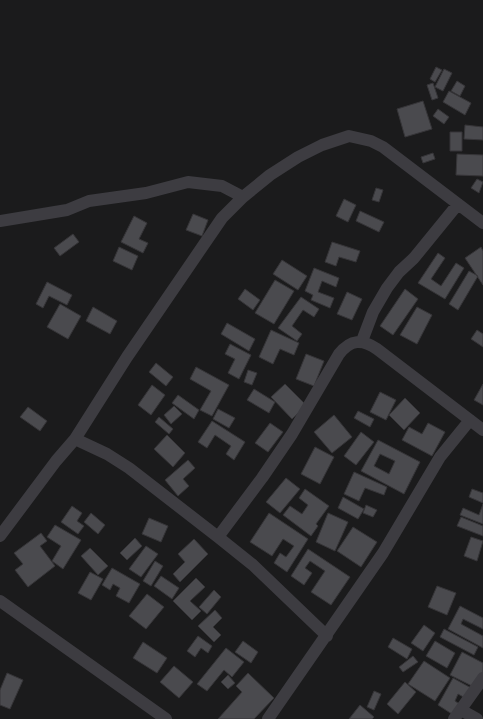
<svg xmlns="http://www.w3.org/2000/svg" width="483" height="719" viewBox="0 0 483 719" font-family="Montserrat,sans-serif">
<style>
.building{fill:#4a4a4e;stroke:#363538;fill-rule:evenodd}
.lines{fill:none;stroke-linecap:round;stroke-linejoin:round}
.minor{stroke:#3d3c41;stroke-width:12}
</style>
<rect width="100%" height="100%" fill="#1b1b1c"/>
<path class="building" d="M436,67L442,70L435,82L430,79Z
M444,69L452,73L443,91L435,87Z
M457,81L465,86L460,96L451,91Z
M433,83L438,98L432,100L427,85Z
M449,91L471,103L465,115L443,102Z
M423,101L432,129L405,137L397,109Z
M438,109L449,117L444,124L433,116Z
M465,125L483,127V140L464,139Z
M450,132H462V151H450Z
M433,153L435,159L423,163L421,157Z
M457,154L483,155V176L456,175Z
M477,179L483,182L479,193L471,188Z
M376,188L383,190L379,202L372,200Z
M344,199L356,205L348,222L336,216Z
M360,211L384,222L379,232L356,221Z
M193,214L208,220L202,236L186,230Z
M134,216L147,223L139,239L148,243L143,253L121,242Z
M73,234L79,242L60,256L54,248Z
M332,242L360,251L356,262L339,257L336,266L325,262Z
M119,247L138,256L132,270L113,261Z
M481,247L483,251V285L465,258Z
M438,253L445,258L431,279L441,286L456,263L464,268L445,299L418,283Z
M282,260L307,276L298,290L273,274Z
M314,268L339,278L336,287L322,281L318,292L334,298L330,308L311,300L313,295L305,291Z
M469,271L478,276L458,310L449,304Z
M275,280L294,291L274,324L255,313Z
M47,282L72,295L67,305L49,296L43,308L36,304Z
M245,289L260,300L253,310L238,299Z
M405,289L418,299L393,335L380,326Z
M347,292L362,299L352,320L337,314Z
M301,297L319,309L314,317L303,310L292,326L302,334L297,341L278,328Z
M60,304L81,316L68,339L47,327Z
M93,307L117,321L110,334L86,321Z
M417,307L432,315L417,344L400,335Z
M227,323L255,339L249,351L221,334Z
M271,330L299,343L294,355L280,349L273,364L259,357Z
M477,330L483,334V347L471,339Z
M230,344L251,355L239,379L228,373L235,359L225,354Z
M306,354L324,361L314,386L296,379Z
M156,363L173,377L166,386L149,372Z
M196,367L229,385L212,416L200,410L211,391L190,379Z
M248,370L257,373L252,385L244,382Z
M285,384L306,405L292,419L271,397Z
M483,384V405L474,400Z
M152,385L165,395L151,415L138,405Z
M254,389L275,402L269,413L247,400Z
M380,392L396,400L386,420L370,412Z
M178,395L199,410L194,419L172,403Z
M405,398L420,413L404,430L389,415Z
M174,406L182,414L171,424L164,415Z
M28,407L47,421L40,431L20,417Z
M218,409L235,418L229,428L213,419Z
M358,411L374,419L370,427L354,418Z
M334,415L352,437L332,453L314,432Z
M159,417L173,429L169,434L155,422Z
M212,421L245,442L234,460L226,454L231,446L215,435L207,448L198,442Z
M270,423L283,432L268,452L255,443Z
M428,423L445,432L432,456L402,440L409,427L422,434Z
M361,432L374,442L356,465L344,456Z
M167,435L185,453L173,467L154,449Z
M378,440L420,462L404,494L361,471ZM380,454L395,461L389,474L374,466Z
M315,447L334,457L320,484L301,474Z
M188,460L195,468L183,479L189,486L178,496L165,480Z
M354,472L387,487L384,495L365,488L359,501L344,494Z
M286,478L300,489L280,513L266,502Z
M305,489L329,506L316,524L318,526L311,536L283,515L290,506L302,514L308,505L299,498Z
M472,489L483,493V503L469,497Z
M343,497L364,509L358,519L338,508Z
M483,504V524L460,515L463,508L479,515Z
M366,505L377,510L373,517L363,513Z
M72,506L82,513L77,521L84,526L78,534L61,522Z
M91,513L105,525L98,534L84,522Z
M269,513L308,539L287,572L274,563L280,553L286,557L294,546L283,539L272,556L250,542Z
M328,513L348,522L335,551L316,542Z
M461,517L483,526V536L457,526Z
M149,518L168,526L161,542L142,534Z
M55,525L81,540L63,569L52,561L61,546L47,537Z
M353,527L377,542L361,567L337,551Z
M41,533L47,541L40,546L55,566L28,587L15,570L23,564L14,553Z
M471,537L483,541L477,561L464,556Z
M135,538L142,546L127,560L120,553Z
M194,539L208,554L180,582L173,574L185,562L178,554Z
M146,546L158,554L141,577L129,569Z
M90,548L108,566L98,575L81,556Z
M308,549L350,577L331,605L311,592L325,571L310,561L305,568L312,573L304,585L291,576Z
M155,561L163,566L151,586L143,581Z
M112,568L140,584L129,603L116,596L120,588L113,584L110,590L102,585Z
M90,572L103,579L91,600L78,593Z
M161,576L179,588L172,599L154,586Z
M196,578L205,587L190,601L201,611L192,620L173,601Z
M437,586L456,593L447,615L428,607Z
M214,590L221,597L207,614L199,607Z
M147,594L164,607L146,629L129,616Z
M460,606L483,618V629L463,619L461,624L483,636V648L448,629Z
M215,610L222,618L213,627L221,635L214,642L198,626Z
M424,625L435,633L423,651L411,643Z
M444,629L478,647L474,655L440,637Z
M198,636L212,646L208,653L201,648L195,657L187,651Z
M393,638L412,649L407,659L388,647Z
M243,641L258,652L251,663L235,652Z
M435,641L455,653L447,668L426,656Z
M143,642L167,658L157,673L133,658Z
M226,648L244,662L232,677L224,670L207,691L197,684Z
M462,652L483,663V675L476,688L450,675Z
M413,656L418,662L403,672L399,667Z
M424,661L450,678L435,701L408,684Z
M174,666L193,682L179,698L160,682Z
M7,673L23,680L10,709L0,705V690Z
M248,673L274,698L254,719H218L242,692L236,686Z
M228,675L235,683L228,689L221,682Z
M453,678L473,689L467,699L458,694L455,701L461,705L455,716L438,705Z
M405,682L416,692L398,714L387,704Z
M374,691L381,694L374,710L367,707Z
M360,705L374,717L372,719H349Z"/>
<g class="lines">
<path class="minor" d="M0,221L67,210L89,201L146,193L188,182L222,186L243,197
M362,341L373,312L387,288L399,272L414,258L458,204
M75,439L107,454L129,468L218,537L253,565L327,636
M0,536L56,461L75,439L127,357L222,218L243,197L270,175L298,157L322,145L349,136L371,141L383,147L483,223
M218,537L262,478L292,434L339,354C351,339 362,339 377,349L483,430
M0,601L166,719
M461,710L477,719
M268,719L383,553L440,457L470,420
M454,719L483,678"/>
</g>
</svg>
